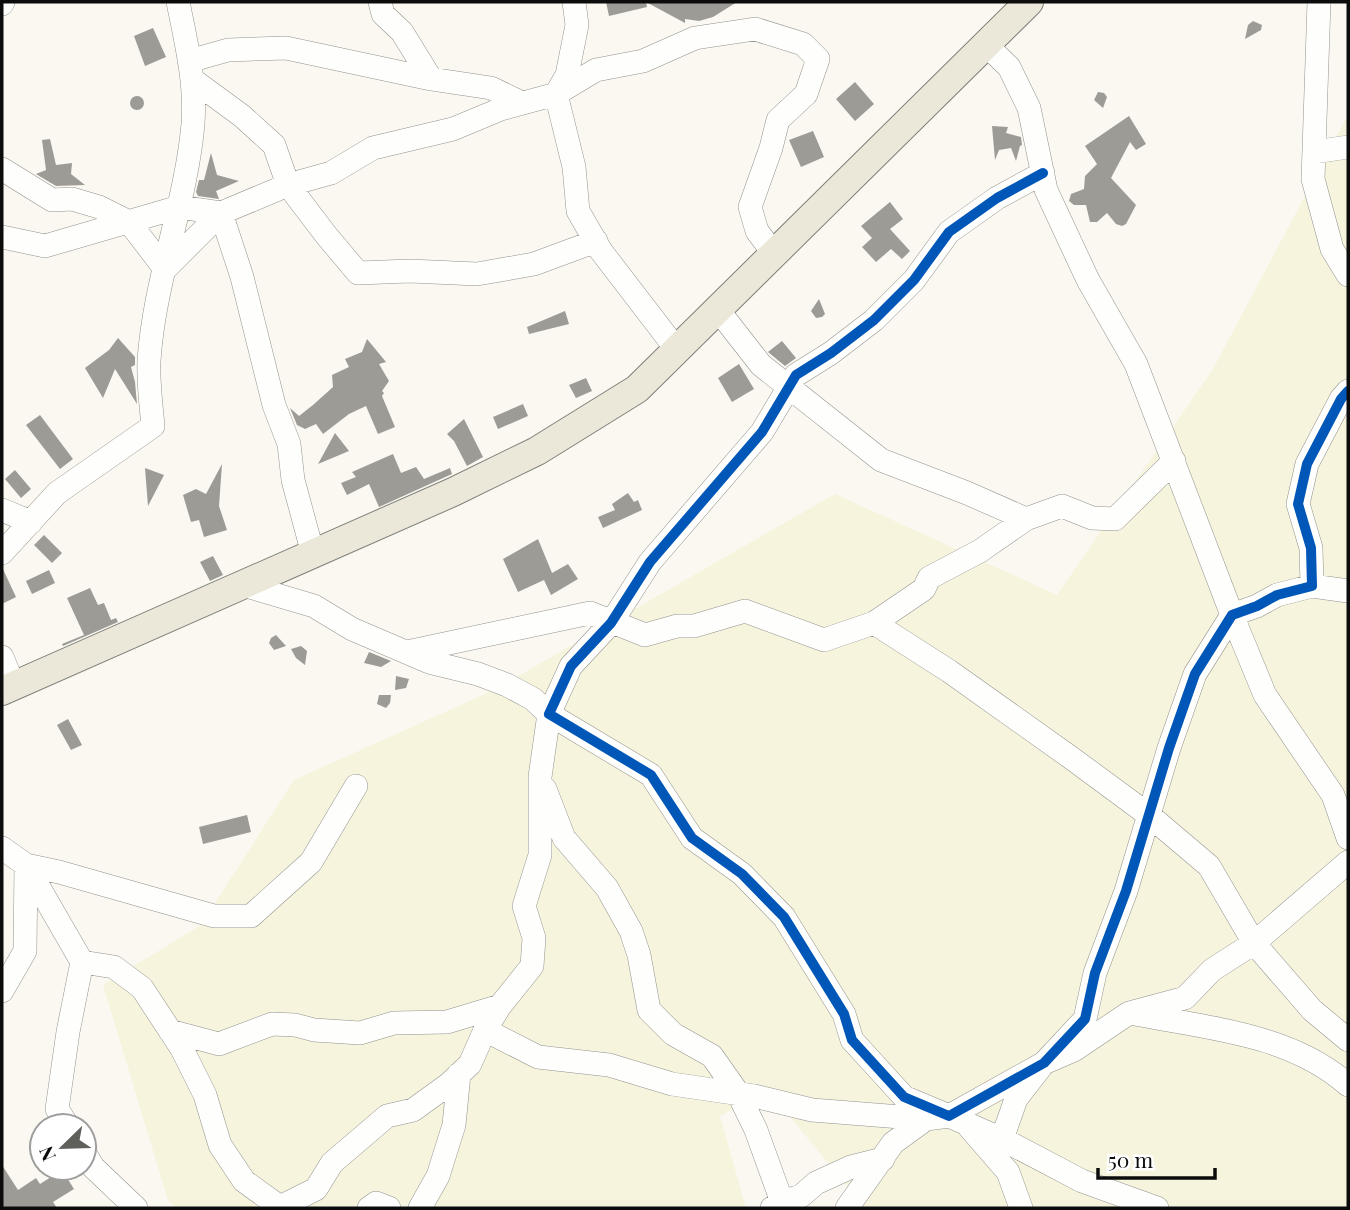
<svg xmlns="http://www.w3.org/2000/svg" width="1350" height="1210" viewBox="0 0 1350 1210" font-family="'Playfair Display',serif">
<style>
.farmland{fill:#f6f4dd}
.building{fill:#9d9b96}
.lines{fill:none;stroke-linecap:round;stroke-linejoin:round}
.minor-casing{stroke:#93928f;stroke-width:24}
.major-casing{stroke:#80807c;stroke-width:30}
.minor{stroke:#fefefd;stroke-width:23}
.major{stroke:#ebe7d9;stroke-width:28}
.cycleway-casing{stroke:#fff;stroke-width:15}
.cycleway{stroke:#0057b8;stroke-width:10}
</style>
<rect width="100%" height="100%" fill="#faf8f0"/>
<path class="farmland" d="M1348,115V1208H865L768,1090L720,1116L746,1208H177L168,1200L103,985L201,925L294,780L494,690L835,494L1057,595L1213,369Z"/>
<path class="building" d="M606,2H737L713,17L699,21L685,19V23L646,2L647,7L609,16Z
M1253,21L1262,25L1261,30L1245,39L1248,25Z
M153,28L166,57L145,66L134,36Z
M855,82L874,104L855,121L836,99Z
M1098,92L1104,93L1107,97L1103,108L1094,100Z
M130 103a7 7 0 1 1 14 0a7 7 0 1 1-14 0Z
M1129,116L1146,144L1136,150L1130,142L1111,178L1136,205L1126,224L1122,226L1116,224L1107,213L1097,222H1090L1086,205H1074L1069,201L1071,194L1084,189L1085,176L1097,164L1085,146Z
M992,126L1008,127L1006,133L1021,137L1022,145L1020,146L1016,161L1011,148L999,150L995,160Z
M813,131L824,157L801,167L789,140Z
M50,139L56,165L72,163L71,174L85,185L56,186L36,174L46,170L42,140Z
M211,153L217,175L239,181L216,191L219,199L198,196L196,192L199,180H204Z
M890,202L903,219L890,229L910,251L902,259L891,249L876,262L862,247L872,238L861,226Z
M819,299L825,314L822,317L816,318L811,311Z
M565,311L569,324L529,334L527,327Z
M118,338L135,357V365L131,367L135,382L137,404L115,369L103,398L85,368L109,350Z
M367,339L386,362L379,364L389,381L382,391L384,393L382,396L395,427L378,434L366,406L349,414L323,434L316,424L305,429L297,425L290,408L299,416L313,405L333,387L332,375L349,367L345,359L362,352Z
M782,341L796,358L785,366L768,352Z
M739,364L754,389L732,402L718,378Z
M586,378L592,391L576,398L569,385Z
M523,404L528,416L498,429L493,417Z
M40,415L73,459L60,469L26,425Z
M464,419L483,457L467,466L454,441L447,434Z
M335,433L349,451L318,464Z
M393,454L401,473L416,467L424,479L450,468L452,474L379,507L369,484L347,495L341,483L356,477L352,472Z
M222,464L219,506L227,530L204,537L199,520L191,522L183,495L196,489L206,494Z
M145,468L164,475L148,506Z
M15,470L31,489L21,498L5,479Z
M628,493L634,502L638,500L642,510L603,528L598,517L615,510L612,504Z
M44,535L62,553L52,563L34,545Z
M538,539L552,573L568,564L578,579L551,595L544,580L518,592L503,559Z
M213,556L223,575L210,581L200,562Z
M2,567L16,597L2,604Z
M49,570L55,583L32,594L26,581Z
M90,588L98,605L104,603L111,620L116,618L118,622L63,646L62,644L84,635L67,598Z
M276,635L286,646L274,650L269,643L271,638Z
M301,646L307,651L305,665L296,658L291,649Z
M369,652L391,661L381,667L364,663Z
M396,676L409,679L406,688L395,690Z
M379,695H391L390,703L386,708L377,704Z
M68,719L82,745L71,750L57,725Z
M247,815L251,832L203,844L199,827Z
M2,1165L18,1190L36,1178L40,1184L62,1170L74,1189L53,1202L57,1208H2Z"/>
<g class="lines">
<g class="minor-casing">
<path id="minor" d="M380,2L383,14L402,32L431,79
M574,2L577,25L567,75L556,94L574,167L578,211L601,251L677,350
M1319,2L1313,179L1332,249L1348,275
M2,4L3,2
M985,44L1009,67L1029,108L1046,190L1088,280L1136,364L1232,615L1265,695L1333,795L1348,838
M189,61L228,50L286,48L431,79L491,88L522,103
M193,80L242,116L274,145L288,185L326,235L358,273L410,271L477,274L534,264L596,241
M1314,152L1348,147
M2,169L52,200L72,199L99,207L129,222L165,269L221,213L242,277L274,405L289,444L293,480L313,554
M1043,173L997,198L949,232L914,280L874,320L831,353L796,375L762,432L650,562L611,623L571,666L549,714L651,775L692,838L742,874L784,917L844,1014L852,1040L904,1097L949,1116L1044,1063L1085,1019L1095,973L1126,891L1169,748L1195,674L1232,615L1257,606L1277,595L1312,586L1311,548L1298,504L1307,464L1341,399L1348,391
M2,237L45,246L179,207L221,213L288,185L331,173L373,148L453,129L501,109L556,94L596,70L643,61L695,38L755,29L803,44L818,59L806,94L778,120L771,148L750,207L757,231L774,254
M718,310L761,365L881,460L967,493L1026,519
M2,510L31,522
M2,553L57,493L153,426C151,405 148,382 149,361C154,281 186,204 193,124C196,82 186,42 178,2
M243,585L314,606L352,629L429,662L478,674L507,685L533,699L549,714L540,777V855L524,906L534,938L532,966L500,1006L485,1030L470,1064L449,1084L413,1110L387,1116L332,1163L316,1189L278,1208
M1312,586L1348,591
M874,623L949,671L1070,757L1150,816L1209,866L1254,943L1312,1010L1348,1040
M407,652L590,613L645,635L677,626H694L745,611L824,640L874,623L924,589L929,578L980,551L1026,519L1062,506L1092,518L1115,519L1174,461
M2,657L14,686
M545,789L564,838L607,888L631,931L639,955L649,1010L673,1034L712,1056L738,1093L756,1130L782,1202L786,1208
M2,848L26,865L59,872L214,916H251L311,862L356,786
M26,865L82,962L68,1032L57,1109L68,1126
M82,962L114,967L142,988L182,1049L205,1095L220,1145L244,1181L280,1207
M2,991L25,951L26,865
M1135,1014C1207,1028 1291,1034 1348,1085
M485,1030L538,1057L609,1065L672,1084L754,1096L812,1110L926,1119L949,1116L1002,1139L1082,1181L1157,1208
M170,1031L219,1044L272,1024L295,1025L314,1030L360,1033L394,1023L447,1022L500,1006
M969,1127L1008,1172L1021,1208
M1002,1139L1016,1099L1044,1063L1074,1050L1129,1013L1185,998L1212,970L1254,943L1348,862
M84,1152L93,1167L136,1208
M369,1208L376,1203L389,1208
M420,1208L438,1176L454,1125L459,1074
M772,1208L782,1202L801,1196L816,1183L851,1167L883,1159
M847,1208L893,1143L926,1119"/>
</g>
<g class="major-casing">
<path id="major" d="M2,691L453,492L537,451L637,389L1029,2"/>
</g>
<use href="#minor" class="minor"/>
<use href="#major" class="major"/>
<g class="cycleway-casing">
<path id="cycleway" d="M1043,173L997,198L949,232L914,280L874,320L831,353L796,375L762,432L650,562L611,623L571,666L549,714L651,775L692,838L742,874L784,917L844,1014L852,1040L904,1097L949,1116L1044,1063L1085,1019L1095,973L1126,891L1169,748L1195,674L1232,615L1257,606L1277,595L1312,586L1311,548L1298,504L1307,464L1341,399L1348,391"/>
</g>
<use href="#cycleway" class="cycleway"/>
</g>
<rect width="1350" height="1210" fill="none" stroke="#0c0c0c" stroke-width="7"/>
<g transform="translate(63 1147) rotate(247)"><circle r="33" fill="#ffffff" stroke="#9e9e9e" stroke-width="2"/>
<path d="M0-5L12 26L0 18L-12 26Z" fill="#5f5f5c"/>
<text y="-10" font-size="19" font-weight="bold" text-anchor="middle" fill="#0c0c0c">N</text>
</g>
<path d="M1098 1168v10h117v-10" fill="none" stroke="#0c0c0c" stroke-width="3.5"/>
<text x="1108" y="1168" font-size="21" fill="#0c0c0c" stroke="#ffffff" stroke-width="5" paint-order="stroke">50 m</text>
</svg>
